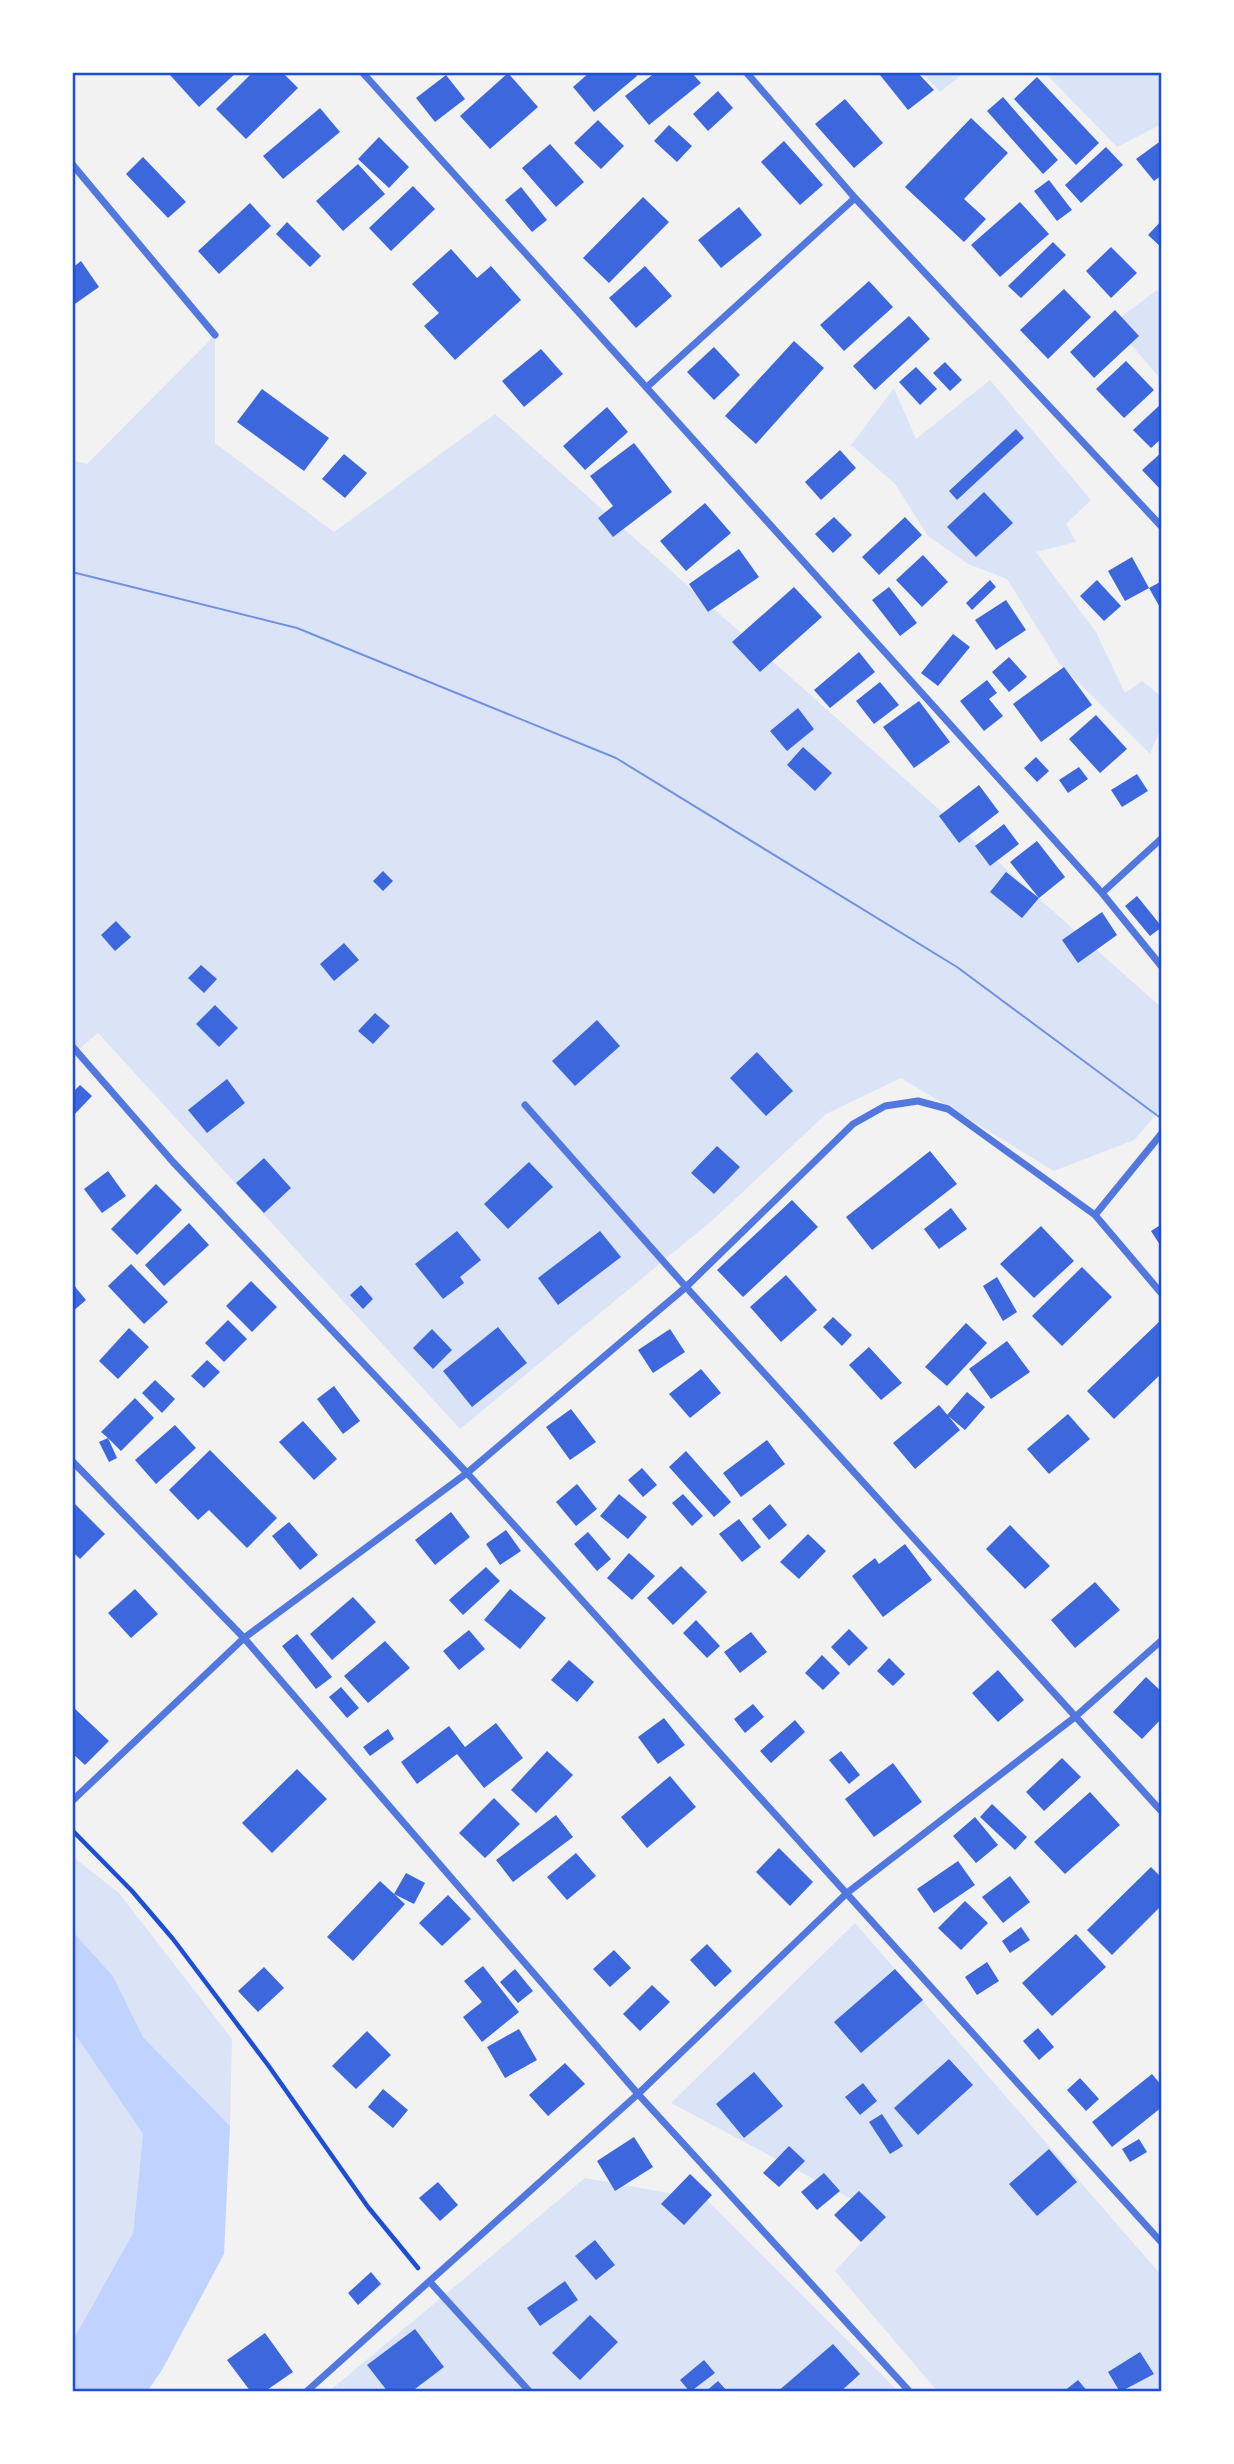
<svg xmlns="http://www.w3.org/2000/svg" width="1234" height="2464" viewBox="0 0 1234 2464" font-family="Jost,sans-serif">
<style>
.green{fill:#dbe4f7}
.water{fill:#bfd3fe}
.building{fill:#3d67dc}
.lines{fill:none;stroke-linecap:round;stroke-linejoin:round}
.path{stroke:#1d4ed8;stroke-width:4.5}
.minor{stroke:#5277de;stroke-width:7}
.tram{stroke:#7290e2;stroke-width:2}
.neatline{fill:none;stroke:#1d4ed8;stroke-width:2.5}
</style>
<rect width="100%" height="100%" fill="#f2f2f2"/>
<path class="green" d="M921,72H965L940,92Z
M1044,72H1162V124L1117,147Z
M1157,290L1162,294V381L1113,323Z
M215,335V443L334,532L495,414L1162,1008V1108L1134,1140L1054,1171L901,1078L826,1114L715,1218L460,1429L98,1033L72,1055V460L87,464Z
M990,380L1091,500L1066,524L1076,542L1036,552L1096,632L1125,693L1142,681L1162,697V725L1150,754L1059,663L1007,579L968,564L928,536L895,484L851,445L894,388L916,439Z
M72,1856L119,1893L232,2039L230,2126L143,2037L113,1976L72,1931Z
M855,1923L1162,2276V2392H938L835,2271L885,2217L671,2103Z
M72,2030L143,2134L133,2233L72,2342Z
M585,2178L707,2200L899,2392H328Z"/>
<path class="water" d="M72,1931L113,1976L143,2037L230,2126L224,2254L162,2370L147,2392H72V2342L133,2233L143,2134L72,2030Z"/>
<path class="building" d="M173,72H237L199,107L170,75Z
M253,72H282L298,88L246,139L216,109Z
M590,72H634L637,76L594,112L573,87Z
M656,72H691L701,83L649,125L625,96Z
M885,72H917L934,90L908,110L880,75Z
M508,73L538,107L490,149L460,116Z
M446,75L465,99L435,122L416,98Z
M1037,77L1099,143L1076,165L1014,99Z
M718,91L733,108L708,131L693,114Z
M1003,97L1058,160L1043,174L987,111Z
M845,99L883,143L854,168L815,124Z
M320,108L340,132L283,179L263,156Z
M971,118L1008,153L964,199L986,219L964,242L905,187Z
M598,120L624,146L601,169L574,143Z
M669,125L692,146L677,162L654,141Z
M379,137L409,167L389,188L358,159Z
M1162,140V175L1154,181L1136,159Z
M784,141L823,185L800,205L761,162Z
M550,144L584,182L556,207L522,168Z
M1106,147L1123,165L1081,203L1065,185Z
M143,157L186,202L168,218L126,174Z
M358,164L385,194L343,231L316,201Z
M1049,180L1072,210L1057,221L1034,191Z
M413,186L435,209L391,251L369,228Z
M521,187L547,220L532,232L505,200Z
M643,197L669,222L609,283L583,258Z
M1020,202L1049,234L1000,277L971,245Z
M250,203L271,226L219,274L198,251Z
M739,207L762,235L721,268L698,240Z
M1162,220V248L1148,235Z
M287,222L321,256L310,267L276,234Z
M1053,242L1066,255L1021,298L1008,286Z
M1111,247L1137,273L1111,298L1086,271Z
M451,249L477,278L491,266L521,300L455,360L424,326L439,313L412,284Z
M81,261L99,287L72,306V268Z
M645,266L672,296L636,328L609,298Z
M869,281L893,307L844,351L820,325Z
M1064,289L1091,317L1048,359L1020,330Z
M1115,310L1139,336L1094,378L1070,352Z
M909,316L930,339L875,390L853,366Z
M794,341L824,368L756,444L725,416Z
M714,347L740,375L714,400L687,372Z
M541,349L563,374L524,407L502,381Z
M1126,361L1154,390L1124,418L1096,389Z
M945,362L962,380L950,391L933,373Z
M916,367L937,389L920,405L899,382Z
M262,389L329,438L304,471L237,422Z
M1162,403V438L1151,448L1133,430Z
M607,407L628,432L585,470L563,446Z
M1016,429L1024,438L957,500L949,491Z
M634,443L672,492L613,537L598,518L613,506L590,476Z
M840,450L856,468L821,500L805,482Z
M1162,452V487L1160,489L1142,470Z
M344,454L367,473L345,498L322,479Z
M984,492L1013,523L976,557L947,527Z
M705,503L731,533L686,571L660,541Z
M834,517L852,535L833,553L815,534Z
M905,517L922,535L879,575L862,557Z
M739,549L759,577L708,612L689,584Z
M923,555L948,582L922,607L896,580Z
M1132,557L1149,588L1125,601L1108,571Z
M990,580L996,587L972,610L966,603Z
M1097,580L1121,606L1104,621L1080,596Z
M1162,581V611L1149,588Z
M794,587L822,617L760,672L732,642Z
M889,587L917,623L900,636L872,600Z
M1006,600L1026,630L996,650L975,620Z
M953,634L970,647L938,686L921,673Z
M859,652L875,672L830,708L814,690Z
M1009,657L1027,677L1009,692L992,672Z
M1064,667L1092,705L1041,742L1013,704Z
M987,680L997,693L989,699L1003,716L984,731L960,701Z
M880,682L899,705L874,724L856,701Z
M919,701L950,742L914,768L883,727Z
M798,708L814,729L787,751L770,731Z
M1096,715L1127,749L1100,773L1069,739Z
M803,747L832,773L815,791L787,765Z
M1036,757L1049,771L1037,782L1024,768Z
M1079,767L1088,779L1068,793L1059,780Z
M1137,774L1148,791L1122,807L1111,790Z
M979,785L999,812L959,843L939,816Z
M1004,824L1019,844L990,866L975,846Z
M1037,841L1065,877L1039,898L1010,862Z
M383,871L393,881L383,891L373,881Z
M1006,872L1039,898L1022,918L990,892Z
M1137,896L1162,927L1150,936L1125,906Z
M1102,912L1117,935L1078,963L1062,940Z
M116,921L131,937L115,951L101,935Z
M344,943L359,960L334,981L320,964Z
M201,965L217,979L204,993L188,978Z
M215,1005L238,1028L219,1047L196,1024Z
M375,1013L390,1026L373,1044L358,1031Z
M597,1020L620,1046L575,1086L552,1061Z
M757,1052L793,1091L766,1116L730,1078Z
M227,1079L245,1103L207,1133L188,1110Z
M80,1085L92,1096L72,1117V1093Z
M717,1146L740,1167L714,1194L691,1173Z
M930,1151L957,1184L872,1250L846,1217Z
M264,1158L291,1188L264,1213L236,1183Z
M529,1162L553,1187L508,1229L484,1204Z
M108,1171L126,1196L102,1213L84,1189Z
M156,1184L182,1210L137,1255L111,1229Z
M792,1200L818,1227L743,1297L717,1270Z
M951,1208L967,1229L939,1249L924,1229Z
M189,1223L209,1245L164,1286L145,1265Z
M1162,1224V1248L1151,1231Z
M1041,1226L1074,1261L1034,1298L1000,1264Z
M457,1231L481,1260L460,1277L464,1283L443,1299L415,1264Z
M600,1231L621,1257L558,1305L538,1278Z
M131,1264L168,1302L144,1324L108,1286Z
M1082,1267L1112,1297L1062,1346L1032,1316Z
M786,1275L817,1310L781,1342L750,1307Z
M997,1277L1017,1312L1003,1321L983,1286Z
M251,1281L277,1307L252,1332L226,1306Z
M72,1283L86,1300L72,1312Z
M361,1285L373,1299L363,1309L350,1295Z
M833,1317L852,1335L842,1346L823,1327Z
M228,1320L247,1339L224,1362L205,1343Z
M1160,1321L1162,1323V1373L1114,1419L1087,1391Z
M966,1323L987,1343L947,1386L925,1367Z
M498,1327L527,1363L472,1407L443,1371Z
M129,1328L149,1347L118,1379L99,1361Z
M432,1329L452,1350L433,1369L413,1348Z
M670,1329L685,1352L653,1373L638,1350Z
M1007,1341L1030,1372L991,1399L969,1369Z
M869,1347L902,1383L881,1400L849,1365Z
M207,1360L220,1372L204,1388L191,1376Z
M701,1369L721,1393L690,1418L669,1394Z
M155,1380L175,1399L162,1413L142,1393Z
M334,1386L360,1421L343,1434L317,1399Z
M967,1392L985,1407L965,1430L947,1415Z
M135,1398L154,1418L121,1451L108,1438L117,1458L109,1462L99,1442L108,1438L101,1432Z
M939,1405L960,1430L915,1469L893,1443Z
M571,1409L596,1442L570,1460L546,1427Z
M1068,1414L1090,1439L1049,1474L1027,1449Z
M303,1421L337,1459L314,1480L279,1442Z
M175,1425L196,1448L156,1484L135,1460Z
M767,1440L785,1464L741,1497L723,1473Z
M210,1450L277,1518L247,1548L209,1510L198,1520L169,1490Z
M686,1451L731,1502L714,1517L669,1467Z
M642,1468L657,1485L643,1497L628,1480Z
M577,1484L597,1509L576,1526L556,1502Z
M619,1494L647,1517L628,1539L600,1516Z
M683,1494L703,1516L692,1526L672,1503Z
M75,1504L105,1534L80,1559L72,1551V1508Z
M770,1504L787,1525L769,1540L752,1519Z
M451,1512L470,1537L435,1565L415,1540Z
M739,1519L761,1547L742,1562L719,1534Z
M289,1522L318,1555L300,1570L272,1536Z
M1010,1525L1050,1566L1025,1589L986,1549Z
M506,1530L521,1551L500,1565L486,1544Z
M588,1532L611,1559L597,1571L574,1544Z
M808,1534L826,1551L799,1579L780,1562Z
M905,1544L932,1580L883,1617L852,1576L875,1558L879,1564Z
M629,1553L655,1576L632,1600L607,1578Z
M681,1566L707,1592L673,1625L647,1598Z
M486,1567L500,1581L463,1615L449,1600Z
M1095,1582L1120,1610L1075,1648L1051,1620Z
M135,1589L158,1614L131,1638L108,1613Z
M510,1589L546,1618L520,1649L484,1620Z
M353,1597L376,1622L332,1660L310,1634Z
M696,1620L720,1646L707,1658L683,1633Z
M849,1629L868,1648L849,1666L831,1647Z
M469,1630L485,1649L459,1670L443,1651Z
M751,1632L767,1652L740,1673L724,1652Z
M297,1634L332,1677L316,1689L282,1646Z
M385,1641L410,1668L368,1703L344,1676Z
M822,1655L840,1673L823,1690L805,1673Z
M889,1658L905,1674L893,1686L877,1671Z
M569,1660L594,1682L577,1702L551,1680Z
M998,1670L1024,1700L998,1722L972,1693Z
M1146,1677L1162,1692V1718L1142,1739L1113,1712Z
M341,1687L359,1708L347,1718L329,1697Z
M753,1704L764,1717L745,1733L734,1719Z
M72,1706L109,1741L85,1765L72,1753Z
M664,1718L685,1745L658,1764L638,1737Z
M795,1720L805,1732L771,1763L760,1751Z
M496,1723L523,1758L484,1788L457,1754L417,1784L401,1762L449,1726L465,1747Z
M388,1729L394,1739L370,1756L363,1747Z
M547,1751L573,1775L536,1813L511,1790Z
M841,1751L860,1775L849,1784L829,1760Z
M1062,1758L1081,1777L1044,1811L1026,1792Z
M893,1763L922,1802L874,1837L845,1799Z
M297,1769L327,1799L272,1853L242,1823Z
M670,1776L696,1807L647,1848L621,1817Z
M1090,1792L1120,1825L1065,1874L1034,1842Z
M494,1798L520,1824L485,1858L459,1833Z
M992,1804L1027,1837L1015,1850L980,1817Z
M556,1815L573,1837L513,1882L496,1860Z
M975,1817L998,1845L976,1863L953,1836Z
M779,1848L813,1882L790,1906L756,1872Z
M576,1853L596,1876L567,1900L547,1877Z
M958,1861L975,1885L934,1913L917,1889Z
M1151,1867L1162,1878V1905L1112,1955L1087,1930Z
M406,1873L425,1883L414,1904L394,1894Z
M1010,1876L1030,1902L1003,1923L982,1897Z
M380,1881L405,1904L353,1961L327,1937Z
M448,1895L471,1919L442,1946L419,1923Z
M965,1901L988,1923L961,1950L938,1928Z
M1021,1927L1030,1940L1010,1953L1002,1941Z
M1076,1934L1106,1967L1052,2016L1022,1983Z
M707,1944L732,1971L715,1987L690,1960Z
M614,1950L631,1968L610,1987L593,1969Z
M987,1962L999,1981L977,1995L965,1977Z
M483,1966L519,2012L482,2042L463,2017L482,2002L464,1981Z
M264,1967L284,1988L258,2012L238,1991Z
M515,1969L533,1991L518,2003L500,1982Z
M895,1969L923,2000L861,2053L834,2022Z
M652,1985L670,2002L640,2031L623,2014Z
M1038,2028L1054,2047L1039,2060L1023,2041Z
M519,2029L537,2060L505,2078L487,2047Z
M367,2031L391,2055L356,2089L332,2066Z
M949,2059L973,2085L918,2135L894,2108Z
M565,2063L585,2084L548,2116L529,2095Z
M754,2072L783,2106L744,2138L716,2104Z
M1152,2074L1162,2086V2107L1112,2147L1092,2122Z
M1080,2078L1099,2099L1086,2111L1067,2090Z
M863,2083L877,2101L860,2115L845,2097Z
M383,2089L408,2110L393,2128L368,2107Z
M882,2114L903,2146L890,2154L869,2122Z
M634,2137L653,2167L615,2191L597,2161Z
M1139,2139L1147,2152L1130,2162L1122,2149Z
M789,2146L805,2161L779,2187L763,2173Z
M1049,2149L1077,2182L1037,2216L1009,2184Z
M824,2173L840,2191L817,2210L801,2192Z
M690,2174L712,2195L684,2225L661,2204Z
M438,2182L458,2205L440,2221L419,2198Z
M859,2191L886,2217L861,2242L834,2215Z
M595,2240L615,2265L596,2280L575,2256Z
M371,2272L381,2284L358,2305L348,2293Z
M565,2281L578,2300L540,2326L527,2308Z
M590,2315L618,2342L580,2380L552,2353Z
M415,2329L444,2367L411,2392H388L367,2365Z
M265,2333L293,2372L264,2392H251L227,2360Z
M833,2344L860,2374L840,2392H777Z
M1140,2352L1154,2374L1120,2392L1108,2372Z
M704,2360L715,2373L690,2392L680,2380Z
M1078,2380L1088,2392H1063Z
M718,2381L728,2392H705Z"/>
<g class="lines">
<path class="path" d="M72,1830L132,1891L173,1939L268,2065L368,2207L418,2268"/>
<path class="minor" d="M362,72L1102,893L1162,967
M746,72L855,198L1162,527
M72,164L215,335
M647,387L855,198
M1102,893L1162,838
M72,1046L173,1162L467,1473L1162,2243
M525,1105L686,1287L1162,1812
M1095,1215L1162,1133
M72,1461L244,1638L638,2094L910,2392
M72,1801L244,1638L467,1473L686,1287L853,1124L885,1106L918,1101L948,1109L1095,1215L1162,1294
M430,2282L530,2392
M306,2392L638,2094L847,1893L1075,1717L1162,1640"/>
<path class="tram" d="M72,572L297,628L616,758L957,967L1162,1119"/>
</g>
<rect width="1234" height="2464" fill="none" stroke="#ffffff" stroke-width="147"/>
<rect x="74" y="74" width="1086" height="2316" class="neatline"/>
</svg>
